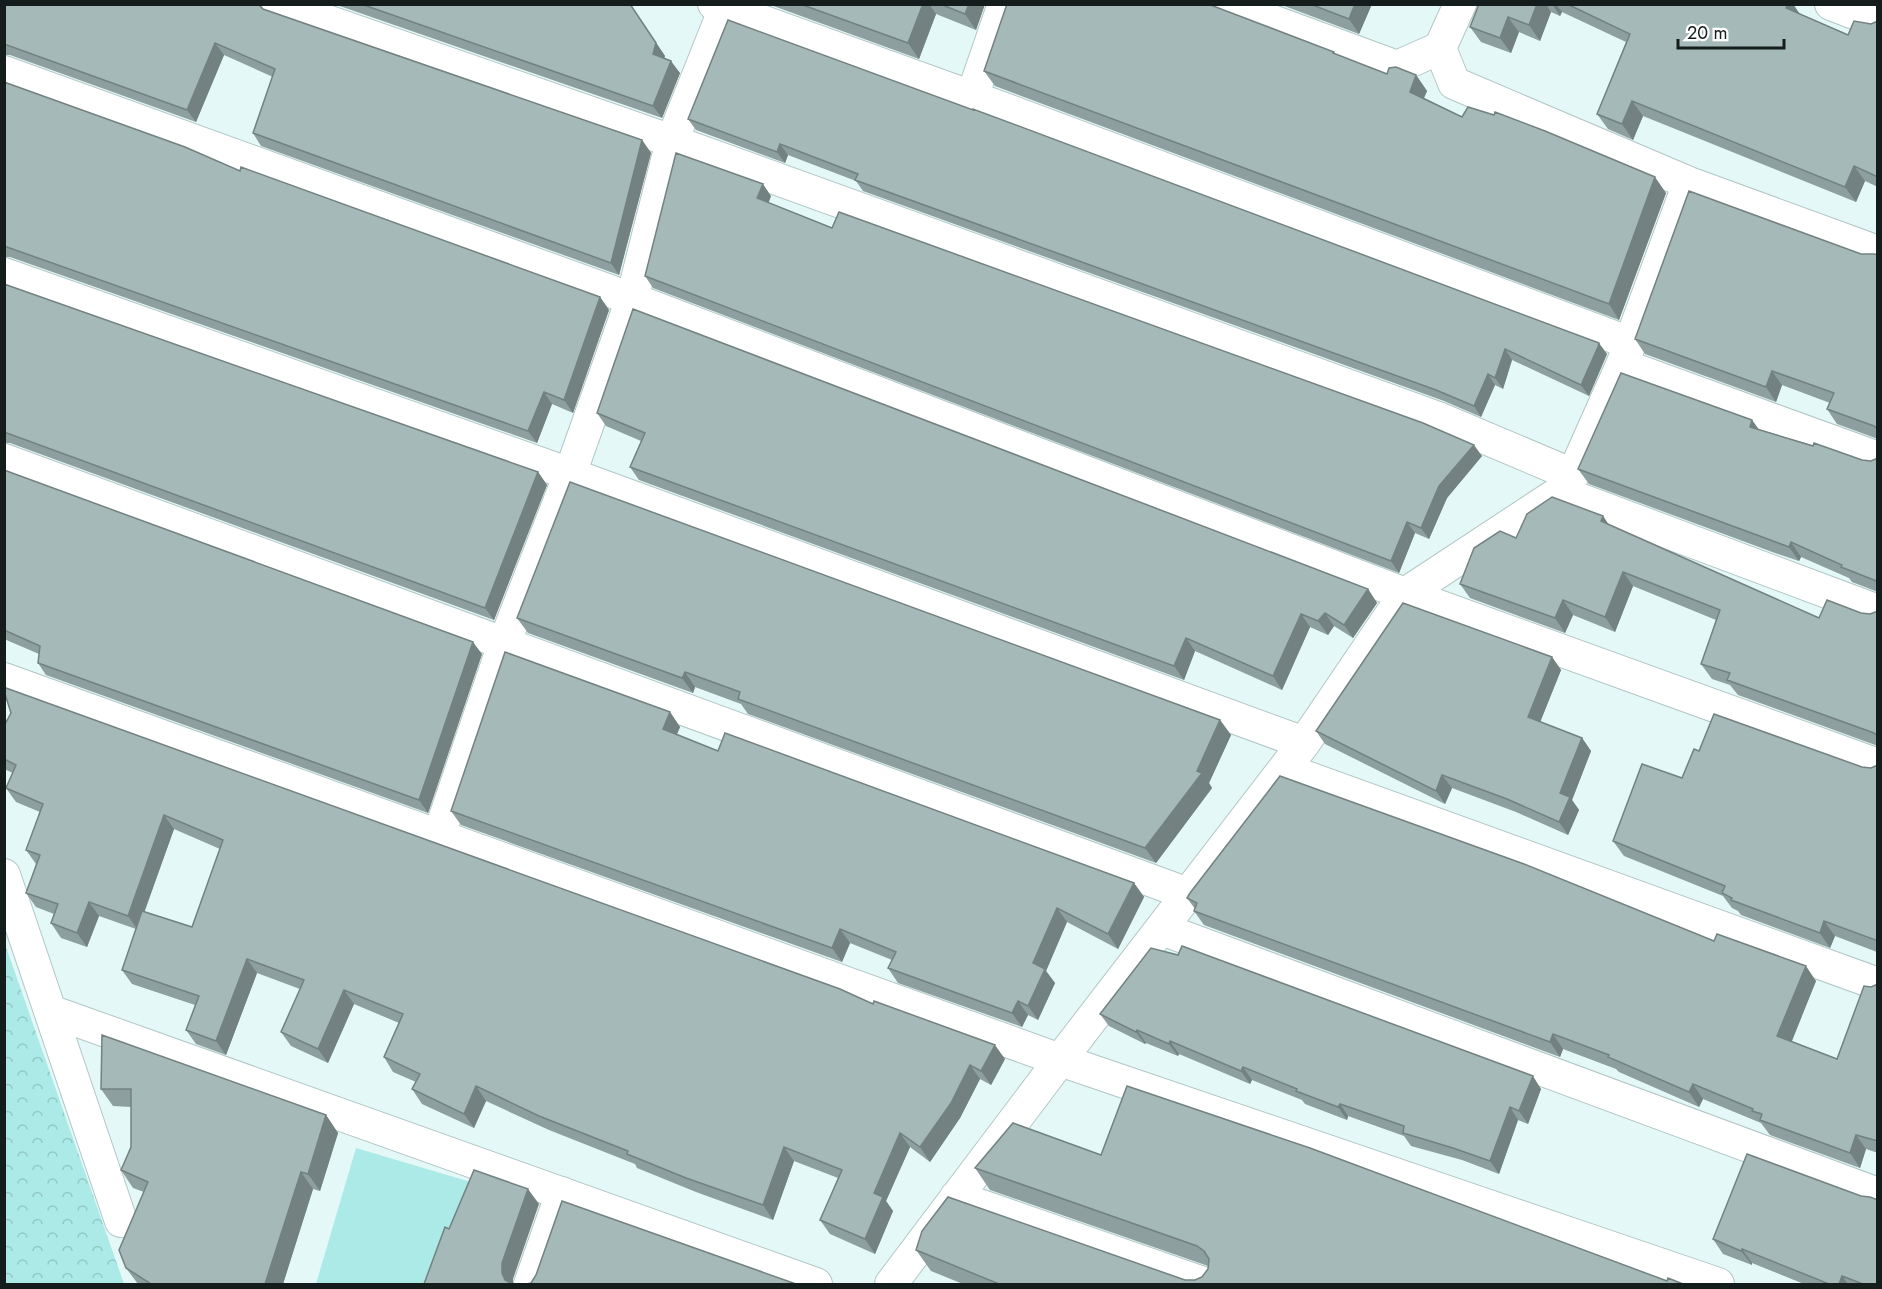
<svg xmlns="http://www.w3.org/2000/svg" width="1882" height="1289" viewBox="0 0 1882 1289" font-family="Jost,sans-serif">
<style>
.grass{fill:#abeae7}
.forest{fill:url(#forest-crowns)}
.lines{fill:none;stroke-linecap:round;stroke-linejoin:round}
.minor-casing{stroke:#b2c7c6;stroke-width:34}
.minor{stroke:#fff;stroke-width:32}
.wall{fill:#8d9f9e;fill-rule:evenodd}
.shaded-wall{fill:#738281}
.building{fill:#a4b9b8;stroke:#738281;stroke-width:1.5}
</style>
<defs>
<pattern id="forest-crowns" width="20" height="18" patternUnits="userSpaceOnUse" patternTransform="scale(1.5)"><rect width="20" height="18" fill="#abeae7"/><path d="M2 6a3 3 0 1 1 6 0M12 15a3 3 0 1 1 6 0" fill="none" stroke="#92c8c6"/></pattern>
</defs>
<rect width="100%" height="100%" fill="#e3f8f7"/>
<path class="grass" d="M356,1148L474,1183L445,1284H316Z"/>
<path class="forest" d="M5,944L124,1284H5Z"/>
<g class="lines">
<g class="minor-casing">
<path id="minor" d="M278,4L672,141L1438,418L1573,475
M714,4L972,97L1630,343
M1226,4L1397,67L1440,48L1454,83L1689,183L1878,252
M1831,4L1878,22
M1440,48L1460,4
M4,72L632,299L1405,594L1878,765
M972,97L1004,4
M4,274L570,474L1304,743
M1622,365L1878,458
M4,460L1188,894
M1560,492L1878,611
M4,679L1060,1060L1718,1284
M1284,769L1878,984
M439,835L504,644L570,474L632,299L672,141L725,8
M4,875L121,1221
M1162,929L1878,1194
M50,1011L816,1284
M956,1197L1206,1284
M530,1284L562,1193
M891,1284L1060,1060L1304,743L1405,594L1560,492L1573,475L1622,365L1689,183"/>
</g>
<use href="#minor" class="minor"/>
</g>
<path class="wall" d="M4,4L260,6L263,9L642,140L651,153L619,275L261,146L253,133L273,77L224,55L196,122L10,55H4Z
M334,4H630L665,56L664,58L680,73L662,118Z
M768,4H985L976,30L936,14L919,59Z
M1007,4H1209V6L1387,74L1416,75L1427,91L1424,98L1462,117L1666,193L1619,320L995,86L984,71Z
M1279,4H1372L1359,34Z
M1479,4H1793L1800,14L1848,35L1878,21V187L1865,181L1856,202L1643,116L1633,140L1608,129L1597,114L1626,42L1562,12L1560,16L1551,12L1540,41L1519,32L1511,53L1481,42L1470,27Z
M4,82L240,171L600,297L609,310L573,413L552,404L537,443L10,257H4Z
M688,119L1607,354L1589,396L1512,360L1503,389L1495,385L1481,417L1444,401L863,191L856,181L788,155L785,163L696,130Z
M771,196L768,203L832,228L1482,456L1447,498L1429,539L1415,533L1399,573L653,288L645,276Z
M1861,254L1878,255V439L1837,424L1827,409L1830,403L1782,385L1776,402L1645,354L1635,339Z
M4,284L538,472L547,485L494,620L10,443H4Z
M597,413L1368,589L1377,603L1353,638L1334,626L1328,635L1310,627L1282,690L1195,651L1184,680L639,480L630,467L641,441L606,426Z
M1752,420L1758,429L1862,460L1871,461L1878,458V592L1852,582L1849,578L1801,557L1799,561L1775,553L1589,484L1578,469Z
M4,470L482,654L428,813L46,675L38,663L39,654L4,639Z
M1603,516L1608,524L1819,618L1861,613L1870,614L1878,611V746L1738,695L1730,685L1712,679L1701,664L1716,620L1633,586L1615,632L1573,615L1565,633L1470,598L1460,584L1516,538Z
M517,618L1220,720L1231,735L1209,783L1212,788L1156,863L748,714L741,704L695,687L693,693L528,633Z
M1552,657L1561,670L1540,722L1582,738L1591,751L1572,800L1579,810L1568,835L1516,812L1452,788L1445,804L1325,744L1316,731Z
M670,712L680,727L677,734L718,751L1134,883L1144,897L1118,949L1067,922L1046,971L1055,983L1038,1020L1028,1015L1022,1027L898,983L888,968L892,960L850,943L842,962L461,825L451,811Z
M4,726L873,1004L1005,1059L991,1085L980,1079L960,1118L930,1162L910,1147L886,1201L893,1211L875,1254L830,1234L820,1220L838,1178L794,1161L773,1220L696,1192L637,1168L635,1164L549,1130L486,1101L474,1128L422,1104L412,1089L416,1082L393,1072L384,1057L399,1023L354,1004L328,1063L291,1046L281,1032L300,989L257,973L226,1055L196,1044L186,1030L195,1005L132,984L122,970L136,929L99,916L87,947L61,938L51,923L54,914L36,907L26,893L36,864L26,850L40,812L16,802L6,788L13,773L4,769ZM174,829L220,849L192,927L144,912Z
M1699,751L1862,767L1871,768L1878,765V956L1876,954L1877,952L1835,936L1830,948L1741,915L1738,911L1732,908L1723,896L1624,856L1613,841L1682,778Z
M1187,898L1714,941L1816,981L1791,1041L1837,1059L1871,987L1878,984V1153L1866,1149L1860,1168L1770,1135L1761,1123L1703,1099L1699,1107L1619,1072L1616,1069L1563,1049L1560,1057L1204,925L1194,911L1195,909Z
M1100,1014L1541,1089L1528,1124L1518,1120L1499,1174L1462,1160L1411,1146L1404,1136L1348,1116L1347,1120L1305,1104L1302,1100L1252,1080L1250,1084L1179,1054L1178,1056L1146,1043L1145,1044L1109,1026Z
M102,1035L326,1115L338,1133L320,1191L313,1189L283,1284H138L126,1268L144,1192L133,1188L121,1170L131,1147V1107L113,1106L101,1089Z
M1101,1155L1667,1281L1683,1284H963L931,1271L916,1250L1185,1280H1195L1202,1277L1208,1269V1266L990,1190L975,1168Z
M1861,1196L1878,1284H1804L1752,1263V1265L1723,1254L1713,1239Z"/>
<path class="shaded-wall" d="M630,4L665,56L661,66L653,54Z
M923,4H929L936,14L919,59L908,43Z
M969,4H985L976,30L965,14Z
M1355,4H1372L1359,34L1349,19Z
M1537,4H1546L1551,12L1540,41L1529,25Z
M1552,4H1556L1562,12L1560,16Z
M1788,4H1793L1800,15L1786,8Z
M1508,17L1519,32L1511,53L1500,38Z
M215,43L224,55L196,122L187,110Z
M671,61L680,73L662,118L653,106Z
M1416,75L1427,91L1420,107L1410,92Z
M1632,101L1643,116L1633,140L1622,124Z
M642,140L651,153L619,275L611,263Z
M780,144L788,155L785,163L777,152Z
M1854,166L1865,181L1856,202L1845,187Z
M1655,177L1666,193L1619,320L1609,304Z
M763,184L771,196L766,210L757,198Z
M600,297L609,310L573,413L564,400Z
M1599,343L1607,354L1589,396L1581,385Z
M1505,349L1512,360L1503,389L1495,378Z
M1772,371L1782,385L1776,402L1766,387Z
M1488,374L1495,385L1481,417L1474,406Z
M544,392L552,404L537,443L528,431Z
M1752,420L1763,435L1750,427Z
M1474,445L1482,456L1447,498L1429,539L1421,528L1439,486Z
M538,472L547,485L494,620L485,608Z
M1603,516L1613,531L1601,521Z
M1407,522L1415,533L1399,573L1391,561Z
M1791,542L1801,557L1799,561L1789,547Z
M1623,572L1633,586L1615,632L1605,617Z
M1368,589L1377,603L1353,638L1344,625Z
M1563,600L1573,615L1565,633L1555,618Z
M1325,613L1334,626L1328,635L1318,621Z
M1301,614L1310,627L1282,690L1273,676Z
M1186,638L1195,651L1184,680L1174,666Z
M473,642L482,654L428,813L419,800Z
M1552,657L1561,670L1537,730L1528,717Z
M685,672L695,687L693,693L682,678Z
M670,712L680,727L673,743L663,729Z
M1220,720L1231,735L1209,783L1212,788L1156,863L1145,848L1197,771Z
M1582,738L1591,751L1572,800L1579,810L1568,835L1559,822L1560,793Z
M1442,775L1452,788L1445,804L1436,791Z
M164,815L174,829L138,930L128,916Z
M1134,883L1144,897L1118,949L1108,934Z
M89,902L99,916L87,947L77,933Z
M1057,908L1067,922L1046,971L1055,983L1038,1020L1028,1006L1033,963Z
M1824,921L1835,936L1830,948L1820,933Z
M840,929L850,943L842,962L832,948Z
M247,959L257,973L226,1055L216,1041Z
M1806,966L1816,981L1788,1051L1777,1036Z
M344,990L354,1004L328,1063L318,1049Z
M1018,1001L1028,1015L1022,1027L1012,1013Z
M1137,1030L1146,1043L1145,1044L1136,1032Z
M1553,1034L1563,1049L1560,1057L1550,1042Z
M1170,1041L1179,1054L1178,1056L1169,1044Z
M995,1045L1005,1059L991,1085L981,1071Z
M970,1065L980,1079L960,1118L930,1162L920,1147Z
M1243,1067L1252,1080L1250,1084L1241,1071Z
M1533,1076L1541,1089L1528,1124L1519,1111Z
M1693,1084L1703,1099L1699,1107L1689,1092Z
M476,1086L486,1101L474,1128L464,1114Z
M1340,1104L1348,1116L1347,1120L1338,1107Z
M1510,1107L1518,1120L1499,1174L1490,1161Z
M326,1115L338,1133L320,1191L308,1174Z
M900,1133L910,1147L886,1201L893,1211L875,1254L865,1239L874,1193Z
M1856,1135L1866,1149L1860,1168L1850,1153Z
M784,1147L794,1161L773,1220L763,1205Z
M301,1172L313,1189L283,1284H265Z
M528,1189L539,1204L513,1279V1284L505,1280L502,1273V1263Z
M1742,1249L1752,1263V1265L1741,1251Z
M1842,1276L1848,1284H1839Z"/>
<path class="building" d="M4,4H258L263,9L642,140L611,263L253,133L275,69L215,43L187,110L4,44Z
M361,4H630L656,43L653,54L671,61L653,106Z
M800,4H923L908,43Z
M940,4H969L965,14Z
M1007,4H1208L1334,52L1333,53L1387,74L1389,68L1396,67L1416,75L1410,92L1462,117L1468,107L1494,115L1495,112L1545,131L1655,177L1609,304L984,71Z
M1310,4H1355L1349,19Z
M1479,4H1537L1529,25L1508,17L1500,38L1470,27Z
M1567,4H1788L1786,8L1848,35L1854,21L1871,24L1878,21V177L1854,166L1845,187L1632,101L1622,124L1597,114L1630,34Z
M728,20L973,110V109L1599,343L1598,347L1581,385L1505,349L1495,378L1488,374L1474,406L1436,390L855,180L858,174L780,144L777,152L688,119Z
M4,82L185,147L240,171L241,167L600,297L564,400L544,392L528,431L4,246Z
M676,153L763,184L757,198L832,228L839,212L1423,423L1474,445L1439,486L1421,528L1407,522L1391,561L645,276Z
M1689,191L1861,254H1874L1878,255V429L1874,426L1827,409L1834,393L1772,371L1766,387L1635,339Z
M4,284L538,472L485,608L4,432Z
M633,309L1368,589L1344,625L1325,613L1318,621L1301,614L1273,676L1186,638L1174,666L630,467L645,433L597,413Z
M1621,373L1752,420L1750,427L1813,446L1814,443L1862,460L1871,461L1878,458V582L1874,580L1841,567L1842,565L1791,542L1789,547L1765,538L1578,469Z
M4,470L473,642L419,800L38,663L40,646L4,630Z
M570,482L1220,720L1197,771L1202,773L1145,848L738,699L740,692L685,672L682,678L517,618Z
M1552,497L1603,516L1601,521L1819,618L1827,600L1861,613L1870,614L1878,611V736L1874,733L1727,680L1730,673L1701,664L1720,610L1623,572L1605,617L1563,600L1555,618L1460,584L1474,548L1500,531L1516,538L1527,514Z
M1403,603L1552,657L1528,717L1582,738L1560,793L1570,797L1559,822L1507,799L1442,775L1436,791L1316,731Z
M505,652L670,712L663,729L718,751L725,733L1134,883L1108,934L1057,908L1033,963L1045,969L1028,1006L1018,1001L1012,1013L888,968L896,952L840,929L832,948L451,811Z
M6,688L840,989L873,1004L874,1001L995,1045L981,1071L970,1065L951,1103L920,1147L900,1133L874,1193L883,1197L865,1239L820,1220L842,1170L784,1147L763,1205L686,1178L627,1154L628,1151L539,1116L476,1086L464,1114L412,1089L420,1074L384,1057L403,1014L344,990L318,1049L281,1032L304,980L247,959L216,1041L186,1030L199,996L122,970L142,911L192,927L223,840L164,815L128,916L89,902L77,933L51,923L58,904L26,893L40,855L26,850L43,804L6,788L16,765L4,759V726L11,713L4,691V689Z
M1714,714L1862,767L1871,768L1878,765V941L1824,921L1820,933L1731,900L1732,898L1722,893L1725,886L1613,841L1642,764L1682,778L1694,749L1699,751Z
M1280,776L1524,864L1714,941L1717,934L1806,966L1777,1036L1837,1059L1864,986L1871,987L1878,984V1141L1856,1135L1850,1153L1760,1120L1762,1114L1752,1111L1753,1109L1693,1084L1689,1092L1608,1057L1609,1055L1553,1034L1550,1042L1194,911L1197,903L1187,898L1190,893Z
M1182,946L1533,1076L1519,1111L1510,1107L1490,1161L1453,1148L1403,1133L1404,1126L1340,1104L1338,1107L1296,1091L1297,1089L1243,1067L1241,1071L1170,1041L1169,1044L1137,1030L1136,1032L1100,1014L1151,948L1178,955Z
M102,1035L326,1115L308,1174L301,1172L265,1284H151L126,1268L119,1250L148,1182L121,1170L131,1147V1089H101Z
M1127,1086L1310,1148L1667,1281L1668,1278L1683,1284H999L916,1250L922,1231L948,1197L1185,1280H1195L1202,1277L1208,1269L1209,1259L1204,1251L1197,1246L975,1168L1013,1123L1101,1155Z
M1747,1154L1861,1196L1870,1197L1878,1200V1284H1863L1842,1276L1839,1284H1829L1742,1249L1741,1251L1713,1239Z
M474,1170L528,1189L502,1263V1273L505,1280L512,1284H424L445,1227L449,1229Z
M562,1201L796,1284H527L531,1283L536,1275Z"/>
<rect width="1882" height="1289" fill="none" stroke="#141c1c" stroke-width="12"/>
<path d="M1678 39v9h106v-9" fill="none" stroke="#141c1c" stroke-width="3"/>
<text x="1687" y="39" font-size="18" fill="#141c1c" stroke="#ffffff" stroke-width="4.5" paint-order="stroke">20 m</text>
</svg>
